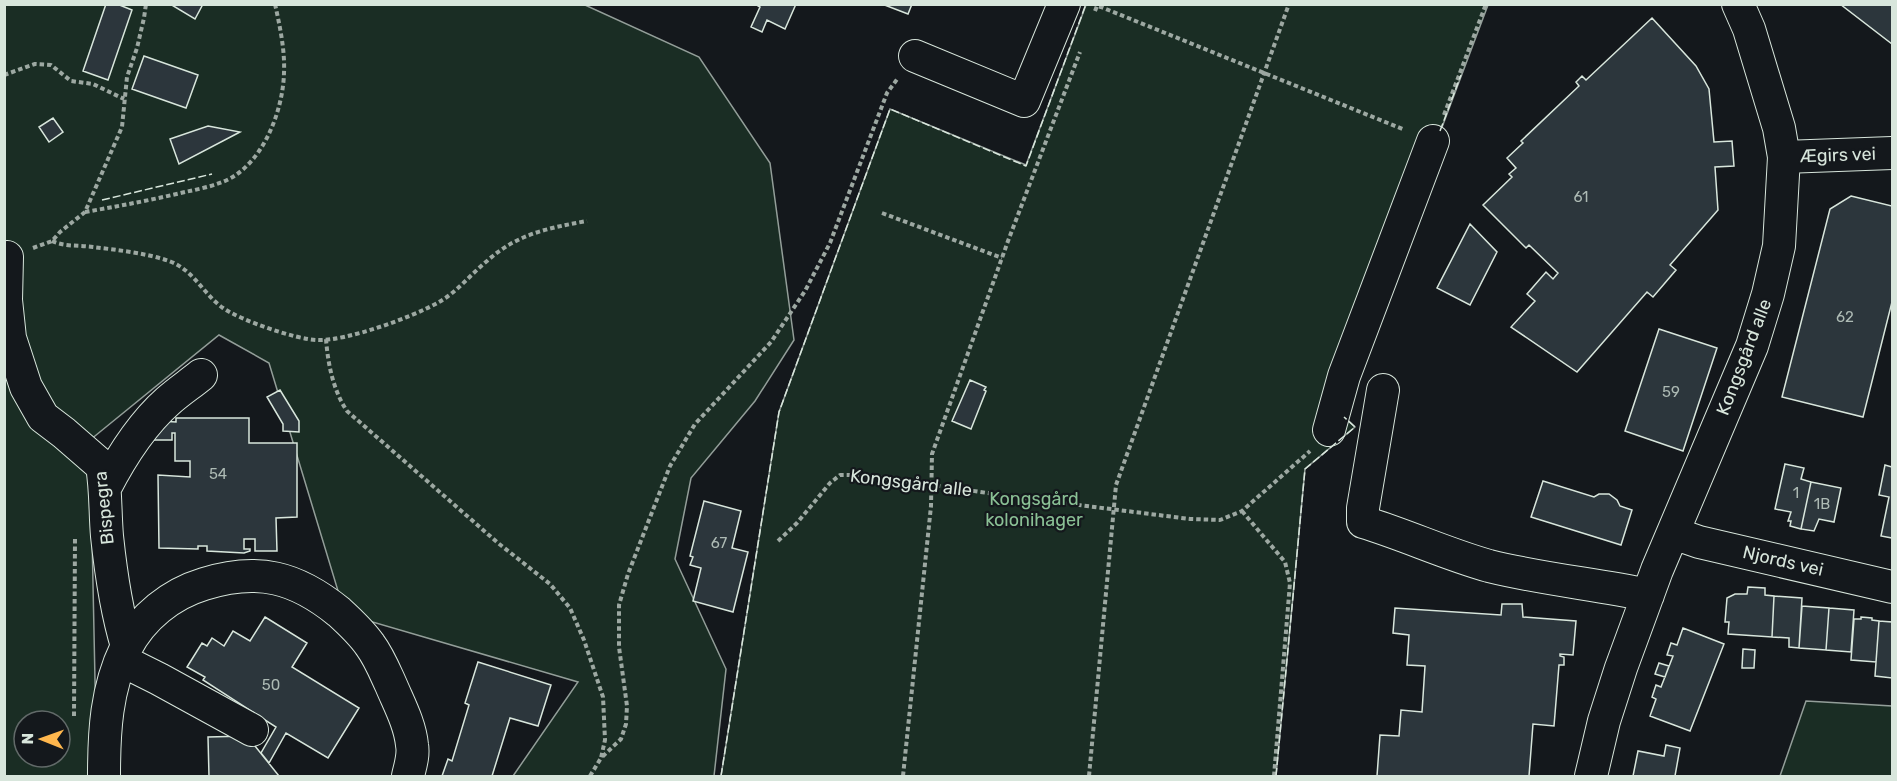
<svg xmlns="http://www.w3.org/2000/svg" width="1897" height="781" viewBox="0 0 1897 781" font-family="Rubik,sans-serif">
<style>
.green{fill:#1a2d24;stroke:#939e99;stroke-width:1.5;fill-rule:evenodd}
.building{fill:#2c363c;stroke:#d8e6dc;stroke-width:1.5}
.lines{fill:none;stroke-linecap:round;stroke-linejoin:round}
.minor-casing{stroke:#d8e6dc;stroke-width:34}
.path{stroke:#9da8a2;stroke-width:4;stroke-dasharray:4.5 3;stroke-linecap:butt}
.minor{stroke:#14181c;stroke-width:32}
.fence{stroke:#d8e6dc;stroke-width:1.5;stroke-dasharray:8 3;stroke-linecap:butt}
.labels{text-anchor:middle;stroke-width:4.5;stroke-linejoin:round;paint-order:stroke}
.number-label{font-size:15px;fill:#adbab4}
.street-label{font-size:18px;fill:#d8e6dc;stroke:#14181c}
.park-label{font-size:18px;fill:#8ac095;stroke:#14181c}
</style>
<rect width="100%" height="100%" fill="#14181c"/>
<path class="green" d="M5,5H585L699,57L770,163L794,340L755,401L691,478L675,559L726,669L714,776H513L578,682L345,614L269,363L219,335L90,440L97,776H5ZM24,721H60V757H24Z
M1086,5H1488L1336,409L1355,427L1305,469L1276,776H721L779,412L890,109L1026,165Z
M1806,701L1892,706V776H1780Z"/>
<path class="building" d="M106,4H117L132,10L108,80L83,71Z
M170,4H203L195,19Z
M755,4H796L785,29L767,20L762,32L751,27L760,7Z
M882,4H912L908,14Z
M1840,4H1892V44Z
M1652,18L1696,66L1709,89L1714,142L1732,141L1734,166L1715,167L1718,210L1670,265L1676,270L1653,297L1647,292L1577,372L1511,327L1535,301L1527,294L1546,272L1553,279L1558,273L1529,245L1526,248L1483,205L1512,177L1509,174L1516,168L1507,158L1523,143L1521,141L1579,86L1576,82L1582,76L1586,80Z
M144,56L198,75L186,108L132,89Z
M53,118L63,132L49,142L39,127Z
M208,126L240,132L179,164L170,139Z
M1851,196L1892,206V302L1863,417L1782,397L1830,209Z
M1470,224L1497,252L1470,305L1437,288Z
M1659,329L1717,348L1683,451L1625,431Z
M970,380L986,387L984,390L986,391L971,429L952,421Z
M280,390L299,421V432L283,431V424L267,397Z
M176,418H249V443H297V517L276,518L277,551H255V539H244V549H250V551L244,553L207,551V546H198V549L159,548L158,475L190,477V461H175V433H172V440H150L159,421L176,422Z
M1785,464L1804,468L1801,479L1811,482L1801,529L1790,526L1791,521H1788L1791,512L1775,509Z
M1885,465L1892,467V538L1881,536L1889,497L1879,495Z
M1543,481L1594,497L1599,494H1609L1617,500L1620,506L1632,510L1621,545L1531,517Z
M1811,482L1841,488L1834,522L1819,519L1814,531L1801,529Z
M704,501L741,511L732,548L748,552L733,612L693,601L701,568L690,565L693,557L690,556Z
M1748,587L1765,588V595L1774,596L1772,637L1728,634L1729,622H1725L1727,598L1735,594H1747Z
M1774,596L1802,598L1799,648L1789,647V638L1772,637Z
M1502,604H1522L1523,617L1576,621L1573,655L1560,654V656L1564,657V665H1559L1554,726L1533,724L1529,776H1377L1380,735L1399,736L1401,710L1422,712L1425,666L1407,665L1409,635L1393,633L1395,608L1501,615Z
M1802,606L1829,608L1826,650L1799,648Z
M1829,608L1854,610L1851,652L1826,650Z
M265,617L307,643L292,667L359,708L328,758L286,733L269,763L261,753L276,727L203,680L205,677L187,667L202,643L207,646L212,638L224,646L233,631L250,641Z
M1861,617L1872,618V620L1879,621L1876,662L1851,660L1854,619H1861Z
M1879,621L1892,622V678L1875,676Z
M1683,628L1724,644L1690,731L1650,716L1656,699L1652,697L1656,685L1661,687L1673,656L1667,655L1671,643L1677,645Z
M1743,649L1755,650L1754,668H1742Z
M478,662L551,685L538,726L510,718L492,776H442L448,759L452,761L469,705L465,703Z
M1659,663L1669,666L1665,677L1655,674Z
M247,736L279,776H209L208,737Z
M1666,745L1680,748L1675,776H1633L1638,751L1664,756Z"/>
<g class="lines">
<g class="minor-casing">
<path id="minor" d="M915,56L1024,101L1064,4
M1784,157L1892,153
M7,257L6,300L10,338L26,387L43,417L64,433L102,466C106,489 105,512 107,536C111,574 116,610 127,646
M1383,390L1363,508V522C1406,535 1446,554 1489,566C1541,579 1595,584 1648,595
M1329,430L1344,376L1433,141
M105,488C121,457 142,424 168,401C178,392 190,384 201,375
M1673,533L1699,542L1892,587
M121,660L159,679L252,730
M104,776C104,732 106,689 126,648C142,617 171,594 204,584C258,567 296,577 339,612C350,622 361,632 370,645C379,657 385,672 391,685C399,704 410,724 412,745C414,755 410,767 408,776
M1591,776L1604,721L1621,668L1657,570L1752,346L1768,294L1779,246L1784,157L1779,128L1749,29L1738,4"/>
</g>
<path class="path" d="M1095,11L1097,6L1101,7L1405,130
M4,75L35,64L51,65L71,81L93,84L124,99
M1444,115L1486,4
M85,212C119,206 152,200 185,192C199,189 215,186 229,179C264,161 283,110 284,73C285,50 280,27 275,4
M882,213L1002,258
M52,241C65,247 79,245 93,247C117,250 146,253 169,261C194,270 203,294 223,308C240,320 297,340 318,340C347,341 413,317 439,302C457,292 471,274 487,261C517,234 548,228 587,221
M33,248L52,241L60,232L85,212L122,127L127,77L137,48L144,18L146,4
M326,339C328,364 333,390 347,411L498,543L550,584L570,608L584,640L603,697L605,740L601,758L621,739L626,724L627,706L619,647V605L628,574L670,466L695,424L771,342L805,291L830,243L887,93L898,78
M1242,511L1285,562L1290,583L1274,776
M778,541L797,523L830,483L840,475H864L1015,497L1190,519L1220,520L1242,511L1310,451
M74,716L75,538
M590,776L601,758
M903,776L931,506L932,454L1008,241L1080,52
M1089,776L1116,485L1289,4"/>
<use href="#minor" class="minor"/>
<path class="fence" d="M1440,131L1461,75
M102,200L212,174
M721,776L779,412L890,109L1026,166L1086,4
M1276,776L1305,469L1355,427L1344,417"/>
</g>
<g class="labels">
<g class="number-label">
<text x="1581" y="202">61</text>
<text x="1845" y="322">62</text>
<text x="1671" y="397">59</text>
<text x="218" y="479">54</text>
<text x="1796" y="498">1</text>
<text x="1822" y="509">1B</text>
<text x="719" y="548">67</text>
<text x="271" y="690">50</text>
</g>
<g class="street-label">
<text transform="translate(1838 155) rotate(-2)" y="6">Ægirs vei</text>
<text transform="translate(1744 357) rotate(-69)" y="6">Kongsgård alle</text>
<text transform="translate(911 483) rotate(7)" y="6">Kongsgård alle</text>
<text transform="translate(104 508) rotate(-96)" y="6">Bispegra</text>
<text transform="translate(1783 561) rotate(13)" y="6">Njords vei</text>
</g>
<g class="park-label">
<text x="1034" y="505">Kongsgård<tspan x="1034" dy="21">kolonihager</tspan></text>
</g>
</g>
<rect width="1897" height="781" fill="none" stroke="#d8e6dc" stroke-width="12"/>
<g transform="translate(42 739) rotate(271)"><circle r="28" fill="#14181c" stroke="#626a69" stroke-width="1.5"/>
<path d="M0-4.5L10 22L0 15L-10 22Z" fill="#ffb74d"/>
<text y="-9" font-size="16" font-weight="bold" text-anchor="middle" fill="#d8e6dc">N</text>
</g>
</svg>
